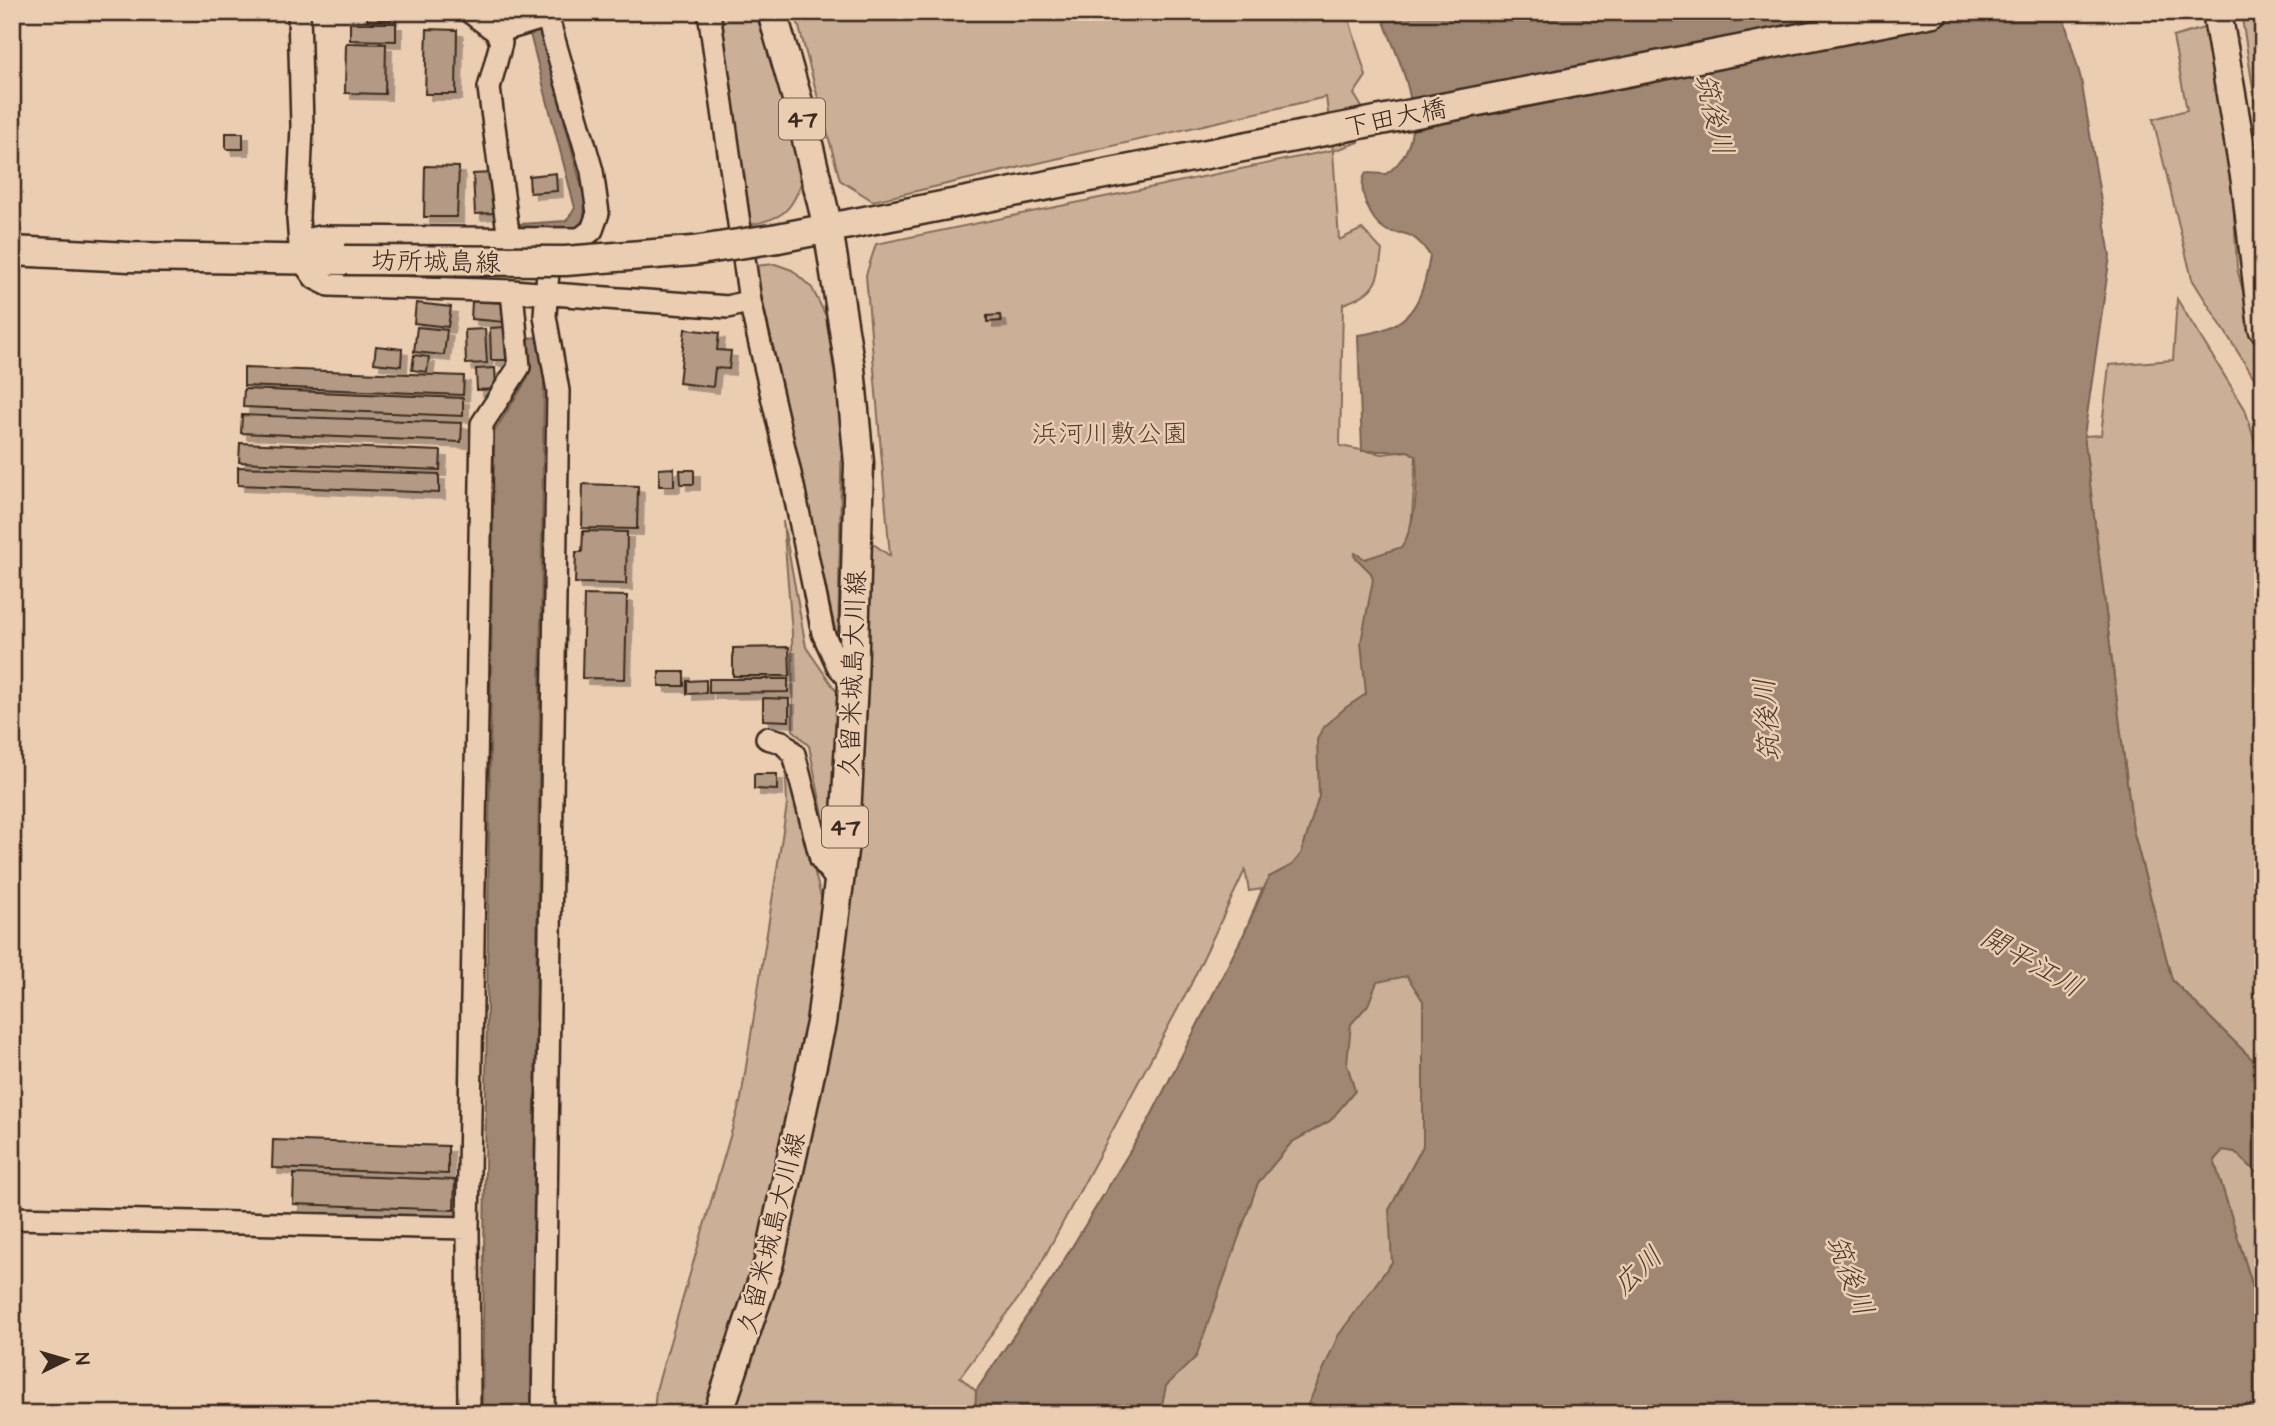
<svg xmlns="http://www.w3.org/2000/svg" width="2275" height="1426" viewBox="0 0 2275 1426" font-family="'Architects Daughter','Klee One',sans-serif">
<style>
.green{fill:#cbaf97;stroke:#836c5a;stroke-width:2;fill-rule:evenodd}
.water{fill:#9f8773;stroke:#776251;stroke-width:2}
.building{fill:#b49a84;stroke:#3b2a1e;stroke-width:2;filter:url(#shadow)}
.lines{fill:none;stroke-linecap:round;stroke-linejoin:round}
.minor-casing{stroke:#3b2a1e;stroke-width:26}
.major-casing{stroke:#3b2a1e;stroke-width:33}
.minor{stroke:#ebcdb2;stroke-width:21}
.major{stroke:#ebcdb2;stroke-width:28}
.major-bridge-casing{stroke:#3b2a1e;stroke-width:33;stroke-linecap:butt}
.major-bridge{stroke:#ebcdb2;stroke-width:28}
.labels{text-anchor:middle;stroke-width:5;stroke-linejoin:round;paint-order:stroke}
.shield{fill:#ebcdb2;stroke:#705b4a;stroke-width:2}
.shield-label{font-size:24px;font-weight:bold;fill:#3b2a1e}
.street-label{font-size:26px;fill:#3b2a1e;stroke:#ebcdb2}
.park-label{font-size:26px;fill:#513e30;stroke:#ebcdb2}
.water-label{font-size:28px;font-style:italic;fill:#4f3d2f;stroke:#ebcdb2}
</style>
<defs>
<filter id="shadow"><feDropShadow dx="6" dy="6" stdDeviation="0" flood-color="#0004"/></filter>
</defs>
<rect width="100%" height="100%" fill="#ebcdb2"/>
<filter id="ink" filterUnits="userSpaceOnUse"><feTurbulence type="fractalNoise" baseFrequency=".0143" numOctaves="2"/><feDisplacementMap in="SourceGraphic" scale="14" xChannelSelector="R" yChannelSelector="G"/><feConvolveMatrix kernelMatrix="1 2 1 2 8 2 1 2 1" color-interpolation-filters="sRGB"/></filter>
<g filter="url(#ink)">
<path class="green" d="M721,12H760L802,181C791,213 781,219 748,225Z
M795,12H1343L1349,19L1366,76L1354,94L1363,109L1359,142L1333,151L1339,240L1362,229L1382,250C1378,283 1376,293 1343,304L1340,446L1382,454L1408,451L1416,456L1411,531L1294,1012L1459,944L1450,1228L1334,1414H732L788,1242L830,1049L860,799L872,543L890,556L866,275L876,244L1333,150L1326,97L873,201L840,180ZM1245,870L1249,891L1262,889L1244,934L1149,1120L1055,1275L976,1391L960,1377L1032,1280L1190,986Z
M2241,12H2263V151Z
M2207,27L2231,156L2237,268L2263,369V392L2192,279L2153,119L2187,110L2173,37Z
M775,264L792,270L812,288L826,316L842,425L838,642L755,266Z
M2177,299L2245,409L2263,469V1070L2172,980L2133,830L2084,436L2101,435L2109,365L2173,360Z
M783,521L806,647L841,698L835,825L824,820L809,746L793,730L792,633Z
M785,754L823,905L805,1046L756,1263L712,1395L704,1414H654L656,1390L741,1099L787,805Z
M2223,1150L2235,1152L2263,1178V1320L2214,1160Z"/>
<path class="water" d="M1380,12H2062L2081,79L2110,256L2084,436L2133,830L2172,980L2263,1070V1178L2235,1152L2223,1150L2214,1160L2263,1320V1414H1304L1338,1336L1392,1262L1389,1210L1423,1146V1001L1407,976L1377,982L1368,1005L1351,1024L1347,1064L1355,1091L1330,1121L1292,1142L1258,1183L1196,1357L1166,1386L1160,1414H975L976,1391L1055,1275L1149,1120L1244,934L1269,877L1292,865L1301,854L1319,796L1317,740L1322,729L1345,708L1366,694L1361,642L1373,580L1371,573L1354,556L1355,553L1365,559L1402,547C1416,523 1418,485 1416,456L1408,451H1362L1358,335C1410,329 1422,305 1430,256C1424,246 1414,235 1402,233C1396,232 1391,233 1386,230C1370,221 1356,188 1366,173L1386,174C1440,137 1398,59 1380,12Z
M540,28L585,200L584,218L577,229L520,231L521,224L566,221L575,208L529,30Z
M538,337L544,378L531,1414H482L494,432L528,378L526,338Z"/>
<path class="building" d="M368,12H391V20H367Z
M350,23H396V41L350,40Z
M427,29L457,30L456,94H425Z
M346,43L386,44L385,94L345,93Z
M226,133H243V149H226Z
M425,166L459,167L457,217H424Z
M491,173L494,213L475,214L473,174Z
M556,173L557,191L530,193L529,176Z
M472,301L507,303L505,322L471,319Z
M416,303L451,307L448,327L414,323Z
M1000,315L1001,321L987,322V316Z
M417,327L447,330L444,355L414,352Z
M505,327L506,360H491L490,328Z
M485,329L487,363L466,364L465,330Z
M685,329L719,333L717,350L731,351L729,369L715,368L713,387L679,383Z
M376,346L402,349L401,366L374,363Z
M414,355L429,357L427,372L412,370Z
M244,368L464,376L463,395L244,386Z
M495,368L496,389L477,390L476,369Z
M244,389L463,398V416L243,407Z
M242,415L462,423L461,442L241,433Z
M240,443L441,451L440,470L239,462Z
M238,467L439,474V493L238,485Z
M674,468V486H659V469Z
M680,470H694V484H681Z
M583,484L638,486L637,529L582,528Z
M583,531L627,532L626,584L575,583L576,552H582Z
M584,595L627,596L625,679L582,678Z
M789,647L790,676H733V648Z
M659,672H684V686H659Z
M709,679H788V692L709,693Z
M706,680V693L687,694V681Z
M763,698L789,699V721L763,720Z
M754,774H777V790L754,789Z
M273,1140L448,1146V1174L272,1168Z
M294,1174L455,1180L454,1210L293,1204Z"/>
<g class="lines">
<g class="minor-casing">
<path id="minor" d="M299,12L302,126L298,218L301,259L315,278L329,285L512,291L728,307L750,301
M470,12L497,32L501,43L489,88L509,240
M709,12L750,301L794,491L823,633L838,666L853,683
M497,32L546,17
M300,241L320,237L580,239L592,230L598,213L592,171L546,12
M767,738L782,742L794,754L821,859L839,883
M12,1218L468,1228
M469,1414L468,1228L482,424L519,367L512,291
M543,1414L558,391L545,316L550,240"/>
</g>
<g class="major-casing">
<path id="major" d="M2217,12L2246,182L2263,328
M778,238L1933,12
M12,251L130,257L344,260
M718,1414L769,1262L821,1023L845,835L853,683L859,463L850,368L828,228L798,102L772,12"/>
</g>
<use href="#minor" class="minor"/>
<use href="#major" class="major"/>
<g class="major-bridge-casing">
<path id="major-bridge" d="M344,260L565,261L693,251L778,238"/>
</g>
<use href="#major-bridge" class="major-bridge"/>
</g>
</g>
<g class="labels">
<g class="shield">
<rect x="779" y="98.5" width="46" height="41" rx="5"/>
<rect x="822" y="806.5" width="46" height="41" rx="5"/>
</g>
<g class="shield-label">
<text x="802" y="127">47</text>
<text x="845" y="835">47</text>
</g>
<g class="street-label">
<text transform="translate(1395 117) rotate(-11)" y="9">下田大橋</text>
<text transform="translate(436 261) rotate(1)" y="9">坊所城島線</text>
<text transform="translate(852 674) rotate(-88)" y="9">久留米城島大川線</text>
<text transform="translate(771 1233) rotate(-76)" y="9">久留米城島大川線</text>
</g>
<g class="park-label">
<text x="1110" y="442">浜河川敷公園</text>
</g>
<g class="water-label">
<text transform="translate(1715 114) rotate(76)" y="10">筑後川</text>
<text transform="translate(1766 720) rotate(-94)" y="10">筑後川</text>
<text transform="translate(2032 961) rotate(30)" y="10">開平江川</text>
<text transform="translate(1637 1270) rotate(-43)" y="10">広川</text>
<text transform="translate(1851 1275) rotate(69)" y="10">筑後川</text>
</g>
</g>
<rect width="2275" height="1426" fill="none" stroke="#ebcdb2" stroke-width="42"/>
<rect x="21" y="21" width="2233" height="1384" fill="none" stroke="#3b2a1e" stroke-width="2.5" filter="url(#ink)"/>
<g transform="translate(66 1360) rotate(85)" stroke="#ebcdb2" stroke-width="5" paint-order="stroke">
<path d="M0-5L12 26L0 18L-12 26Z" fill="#3b2a1e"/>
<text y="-10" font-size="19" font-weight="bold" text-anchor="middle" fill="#3b2a1e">N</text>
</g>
</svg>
